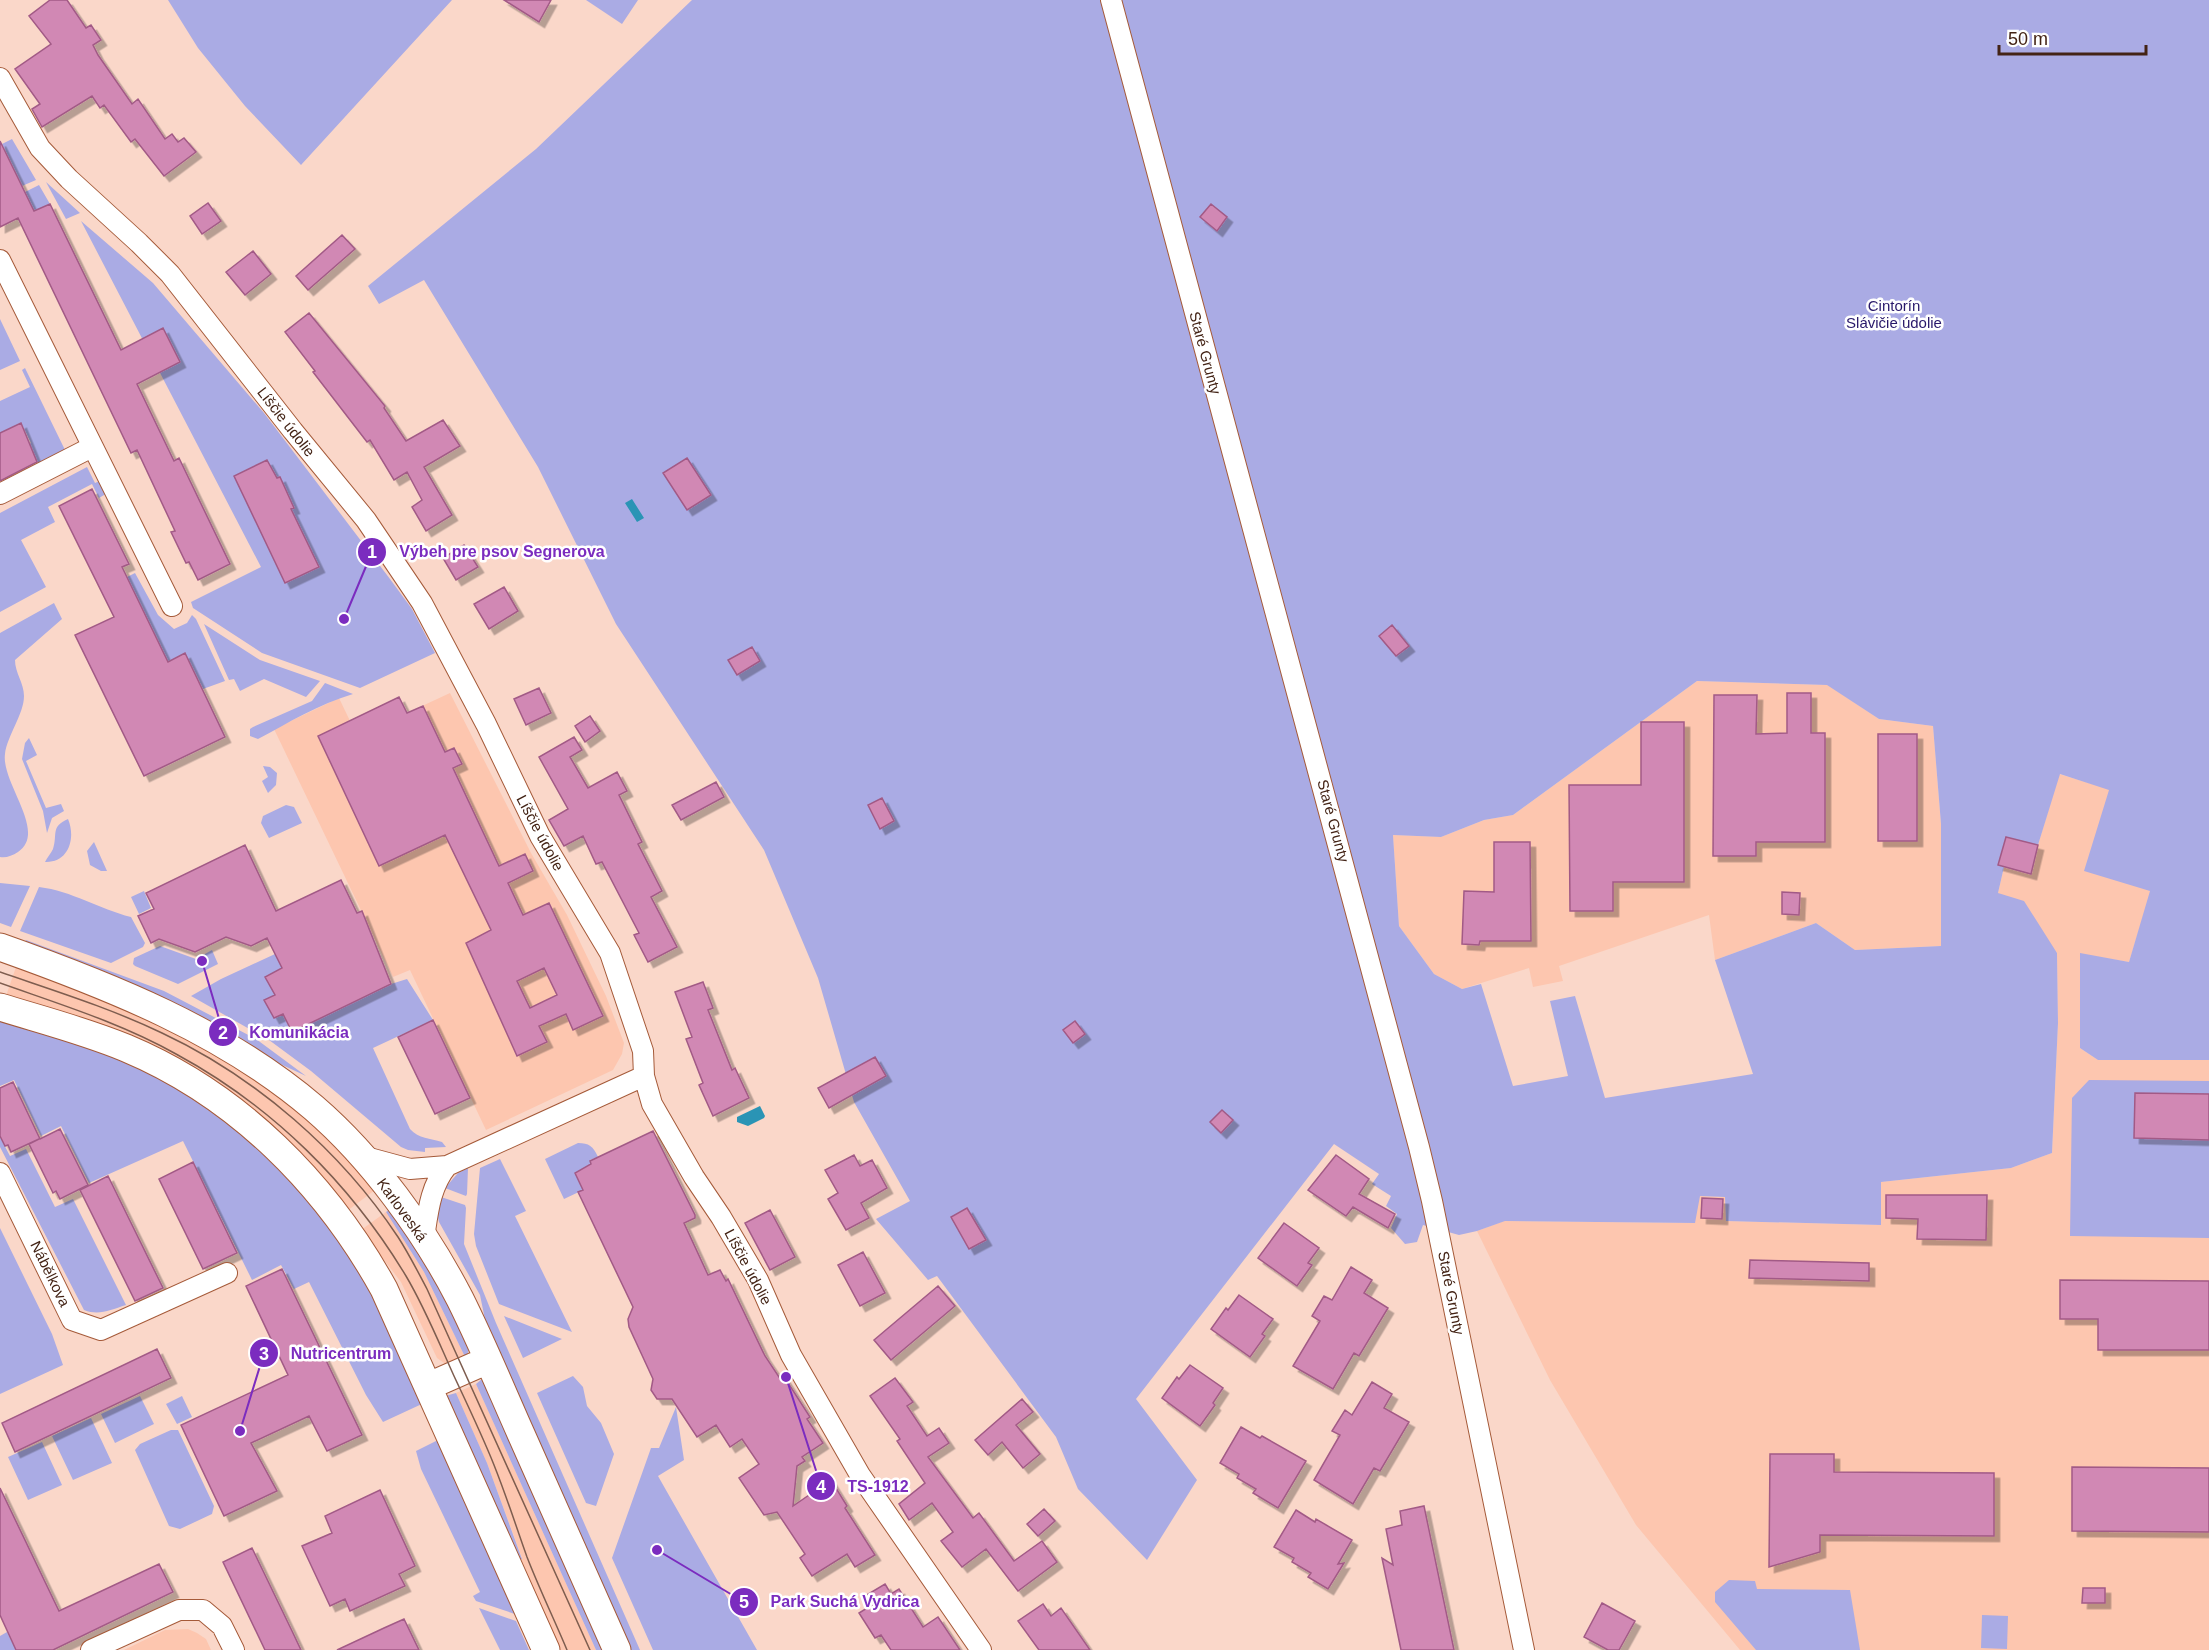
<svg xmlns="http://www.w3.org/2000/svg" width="2209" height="1650" viewBox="0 0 2209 1650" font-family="Arial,sans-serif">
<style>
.built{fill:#fdc6af}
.green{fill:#aaabe4;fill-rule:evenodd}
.water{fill:#2a94b5}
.building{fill:#d188b4;stroke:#a25a86;stroke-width:1.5;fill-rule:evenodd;filter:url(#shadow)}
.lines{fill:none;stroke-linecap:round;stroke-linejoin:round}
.minor-casing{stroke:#a55a39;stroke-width:22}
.secondary-casing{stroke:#a55a39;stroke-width:29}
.minor{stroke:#fff;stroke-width:20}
.secondary{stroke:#fff;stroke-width:27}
.tram{stroke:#7e5d4f;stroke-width:1.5}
.labels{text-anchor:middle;stroke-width:5;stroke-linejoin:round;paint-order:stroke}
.park-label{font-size:15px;fill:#28186a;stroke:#fff}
.street-label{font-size:15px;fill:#432315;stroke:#fff}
.leader{fill:none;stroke:#7b2cbf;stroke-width:2}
.callout-dot{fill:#7b2cbf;stroke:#fff;stroke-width:2}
.mark-label{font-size:18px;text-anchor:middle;font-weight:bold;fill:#fff}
.callout-label{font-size:16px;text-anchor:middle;font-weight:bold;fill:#7b2cbf;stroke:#fff;stroke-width:5;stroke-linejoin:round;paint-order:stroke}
</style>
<defs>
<filter id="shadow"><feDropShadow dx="5.5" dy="5.5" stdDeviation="0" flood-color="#0004"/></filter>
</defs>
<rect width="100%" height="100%" fill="#fad7c9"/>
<path class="built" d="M1697,681L1828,685L1879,719L1933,726L1941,824V946L1855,950L1816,923L1715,960L1709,915L1559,966L1563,981L1533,987L1529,968L1462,989L1434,974L1399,926L1393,835L1441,837L1484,820L1513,815Z
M450,693L531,853L567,915L606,996L624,1043L622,1054L613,1070L486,1130L410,970L393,977L274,729L339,698L350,721L399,697L407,713Z
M2059,774L2109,789L2151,891L2129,962L2080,954V1048L2098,1060H2209V1650H1740L1636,1525L1550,1380L1477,1231L1504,1221L1694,1223L1699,1196L1725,1197L1726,1221L1880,1225L1881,1182L2011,1168L2052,1153L2058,1023L2057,953L1998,893L2004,867L1998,865L2006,837L2038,845Z
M17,964L146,1018L218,1055L287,1101L339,1148L375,1190L347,1211L295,1150L5,999Z
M386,1212L424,1272L466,1359L447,1365L437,1358L401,1282L361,1230Z
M476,1384L596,1650H558L517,1561L522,1558L487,1463L456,1393Z
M188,1629L197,1633L206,1639L211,1650H124L165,1630Z"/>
<path class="green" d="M168,0H452L301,165L245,106L198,48Z
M586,0H638L622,24Z
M692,0H2209V1060H2098L2080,1048V953L2129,962L2150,891L2084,871L2109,790L2060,774L2038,845L2006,837L1998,865L2004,867L1998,893L2024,901L2057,953L2058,1023L2052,1153L2011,1168L1881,1182V1225L1726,1221L1725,1197L1700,1196L1695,1223L1505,1221L1477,1231L1459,1235L1423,1225L1417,1242L1405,1244L1391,1228L1397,1214L1386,1206L1391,1196L1372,1184L1379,1174L1334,1144L1136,1399L1197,1480L1147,1560L1078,1489L1056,1437L937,1276L928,1280L876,1219L910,1201L854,1102L818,978L764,850L616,624L538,467L424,280L379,304L368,286L536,149ZM1697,681L1827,685L1879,719L1933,726L1941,824V946L1855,950L1816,923L1715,960L1753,1074L1605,1098L1575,996L1550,1001L1568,1076L1513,1086L1481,984L1462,989L1434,974L1399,926L1393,835L1441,837L1484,820L1513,815Z
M12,139L36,180L22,186L2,144Z
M46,182L80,213L66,219Z
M39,185L50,204L34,211L25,192Z
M81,221L153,283L264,413L390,579L412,609L435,653L360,688L262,653L193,608L191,602L261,567Z
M0,319L20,361L0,370Z
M25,368L65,450L40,467L28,444L31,443L21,423L0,433V401L30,387L22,370Z
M87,467L95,483L102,480L109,492L99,498L92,484L48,507L55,522L21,540L46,587L0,612V513Z
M135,573L158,615L174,629L187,623L192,615L196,619L225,681L203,689L185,653L168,662L127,577Z
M54,603L62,619L15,660C15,673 24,683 24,696C24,714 7,736 5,754C1,783 48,832 18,852C12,856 6,858 0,857V633Z
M204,624L260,660L320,681L306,697L264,679L240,691L234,679L229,680Z
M325,683L353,694C319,704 288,723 258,739L250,736V729L253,727L312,701Z
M29,738L37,755L26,761L46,808L61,804L64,811L52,818L47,833L43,811L22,759L25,743Z
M263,766L270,767L277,773L276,785L268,793L262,781L268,777Z
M286,805L294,807L302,823L269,838L261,823L263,816Z
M68,819C76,838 69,863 45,862C47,858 51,853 53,849C58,834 50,827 68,819Z
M94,842L107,871H101L90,865L87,851Z
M0,883L30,886L11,927L0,923Z
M39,887C72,891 99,909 131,917L145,943L143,947L111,963L20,931Z
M144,891L151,908L139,914L131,897Z
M26,940L164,991L256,1039L306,1076L24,944Z
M160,946L196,959L212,950L218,964L178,984L135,966L133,964L134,958Z
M275,954L282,968L265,977L275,995L265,1000L283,1014L292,1032L391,984L407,979L433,1020L373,1048L410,1129C419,1139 430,1138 442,1142L446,1147L425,1148V1152L408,1150L401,1147L311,1071L269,1040L191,996L221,979Z
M0,1019L129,1061L189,1096L251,1140L293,1181L359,1266L424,1403L383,1422L366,1395L309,1282L294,1289L281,1265L252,1280L183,1141L89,1183L61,1126L41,1136L14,1080L0,1086Z
M2089,1080L2209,1081V1238L2070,1236L2072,1098Z
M0,1137L10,1156L26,1149L55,1207L73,1199L126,1305C110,1310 99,1316 84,1310L0,1147Z
M578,1143C589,1143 593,1146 598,1157L590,1160L591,1164L575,1173L583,1190L564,1199L545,1159Z
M500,1159L526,1211L515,1216L572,1332L499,1304L476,1246L474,1234L480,1168Z
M468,1168L467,1194L466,1196L445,1188L458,1173Z
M441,1197L465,1205L466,1208L464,1244L496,1323L640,1650H629L488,1334L480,1295L439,1222L437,1213Z
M390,1209L442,1289L469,1349L466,1359L424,1272L386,1212Z
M0,1228L52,1334L63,1365L0,1394Z
M504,1316L562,1339L523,1358Z
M573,1376L583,1387L587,1406L601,1423L614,1454L596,1506L586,1503L537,1393Z
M482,1379L606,1650H596L476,1384Z
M456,1393L487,1463L522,1559L517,1561L445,1396Z
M140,1396L154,1424L115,1443L101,1414Z
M182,1396L192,1417L177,1424L166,1404Z
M676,1407L684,1460L658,1476L757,1650H653L612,1558L651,1448H659Z
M91,1418L112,1463L73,1480L52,1436Z
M171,1430H178L214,1506L212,1514L180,1529L169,1526L135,1450L140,1444Z
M440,1439L515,1614L476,1601L473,1596L480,1592L421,1469L416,1451Z
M42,1442L62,1485L28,1500L8,1457Z
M1729,1580L1755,1581L1757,1589L1850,1590L1860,1650H1756L1715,1602V1592Z
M479,1608L516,1621L529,1650H500Z
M1982,1615L2008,1616L2007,1649L1981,1648Z
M7,1632L16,1650H0V1636Z"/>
<path class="water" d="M632,499L644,518L637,522L625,503Z
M760,1106L765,1116L764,1118L748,1126L737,1122V1117Z"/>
<path class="building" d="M50,0H67L86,28L91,25L101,40L93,45L98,55L132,104L138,99L165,139L172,134L178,142L184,138L196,152L164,176L135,139L131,142L104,105L100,108L92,96L42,127L32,109L40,104L15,69L51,44L29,16Z
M504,0H551L539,22Z
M0,141L34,211L50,204L121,350L163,328L180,362L137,384L174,461L179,458L230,564L198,580L189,562L186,563L171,532L175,531L137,450L131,453L18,218L0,227Z
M208,203L221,221L202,234L190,216Z
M1211,204L1227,217L1217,231L1200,217Z
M342,235L355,249L308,290L296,276Z
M253,251L271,274L245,295L226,272Z
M309,313L385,406L384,408L406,441L443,420L460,446L424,467L452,515L426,531L412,507L422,500L407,472L394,480L370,440L367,442L313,372L315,371L285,332Z
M21,423L37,462L0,481V433Z
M687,458L711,495L687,510L663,473Z
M267,460L277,478L280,477L294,508L291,509L319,567L285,583L234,476Z
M92,489L129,564L122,567L168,662L185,653L225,737L144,776L75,635L114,617L59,506Z
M464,545L478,567L456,580L443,558Z
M504,587L518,611L489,629L474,604Z
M1392,625L1409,646L1396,656L1379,636Z
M752,647L760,661L737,675L728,660Z
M539,688L551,713L526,725L514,699Z
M1787,693H1811V733H1825V842H1756V856H1713L1714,695H1757L1756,734L1787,733Z
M399,697L407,713L423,706L445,752L454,748L462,764L453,768L499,866L525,854L533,871L508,883L523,915L549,903L603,1016L573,1030L566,1014L539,1026L547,1042L517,1056L466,943L491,930L445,835L379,866L318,736ZM544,968L557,995L530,1008L517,981Z
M590,716L600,731L585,742L575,726Z
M1641,722H1684V882H1613V911H1570L1569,785H1641Z
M1878,734H1917V841H1878Z
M574,737L582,750L570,757L588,788L617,772L627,791L619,795L642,842L638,844L662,891L651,897L677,947L648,962L634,935L639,933L602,862L596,864L583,836L564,846L549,820L568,809L539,757Z
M716,782L724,797L681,820L672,805Z
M882,798L894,821L880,829L868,805Z
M2006,837L2038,845L2031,874L1998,865Z
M1494,842H1530L1531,941H1480L1479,945L1462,944L1464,891L1494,892Z
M245,845L276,911L341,880L357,913L362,911L391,984L292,1032L283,1014L274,1018L264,1000L275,995L265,977L282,968L267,938L251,946L226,937L195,952L159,939L151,943L138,916L154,909L146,893Z
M1782,892L1800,893L1799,915L1782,914Z
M703,982L713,1008L708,1010L732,1070L735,1068L749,1098L713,1116L699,1085L703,1083L686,1039L692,1037L675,992Z
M433,1020L470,1098L435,1114L398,1037Z
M1075,1021L1085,1034L1073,1043L1063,1030Z
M875,1057L886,1076L829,1108L818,1088Z
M13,1082L40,1139L60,1129L88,1185L60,1199L56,1191L53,1193L29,1144L39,1139L11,1152L8,1145L5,1146L0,1136V1088Z
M2135,1093L2209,1094V1140L2134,1138Z
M1222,1110L1233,1120L1221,1133L1210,1122Z
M653,1131L695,1215V1218L684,1223L708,1275L720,1270L726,1281L728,1279L765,1356L779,1377L783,1375L810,1417L807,1419L823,1443L802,1457L805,1461L797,1466L793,1506L831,1480L847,1506L845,1508L875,1555L855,1567L847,1554L812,1576L800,1558L805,1554L777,1512L764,1515L739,1478L759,1464L742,1439L730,1447L716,1425L697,1437L672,1399H657L651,1390L653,1379L629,1327L628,1319L633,1307L578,1192L583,1190L575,1173L591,1164L590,1161Z
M854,1155L860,1166L872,1160L887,1188L861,1203L869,1218L846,1230L828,1199L838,1193L825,1170Z
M1336,1155L1369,1179L1359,1194L1395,1214L1388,1228L1353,1207L1346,1216L1308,1190Z
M193,1162L237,1253L203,1269L159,1179Z
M108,1176L163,1288L135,1301L80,1190Z
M1886,1195H1987L1986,1240L1917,1239L1918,1219L1886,1218Z
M1702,1198L1723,1199L1722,1219L1701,1218Z
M967,1208L986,1240L969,1249L951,1217Z
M770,1210L795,1257L770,1270L745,1223Z
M1284,1223L1319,1248L1308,1263L1312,1265L1297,1286L1258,1258Z
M863,1252L885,1293L860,1306L838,1265Z
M1750,1260L1869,1263V1281L1749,1278Z
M1351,1267L1372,1280L1364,1293L1388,1308L1359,1356L1354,1353L1333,1389L1293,1366L1320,1321L1312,1316L1324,1296L1332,1300Z
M282,1269L362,1435L327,1451L309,1416L251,1443L277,1491L224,1516L181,1425L288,1375L246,1286Z
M2060,1280L2209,1281V1350H2098V1319H2060Z
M938,1286L955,1306L891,1360L874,1340Z
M1239,1295L1273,1319L1262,1334L1265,1336L1250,1357L1211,1329L1226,1308L1228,1310Z
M157,1349L171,1378L15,1452L2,1423Z
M1190,1365L1223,1388L1213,1403L1215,1405L1200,1426L1162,1398L1177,1377L1179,1379Z
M895,1378L913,1402L907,1406L927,1436L939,1428L949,1443L928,1457L973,1518L979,1513L1014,1561L1042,1541L1057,1562L1018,1591L986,1549L962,1567L941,1541L953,1532L932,1503L909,1520L899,1504L925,1483L897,1441L900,1439L870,1396Z
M1372,1382L1392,1394L1384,1408L1409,1422L1380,1471L1374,1468L1353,1504L1314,1480L1340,1435L1332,1431L1345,1410L1352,1415Z
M1022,1399L1033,1412L1016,1425L1040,1454L1023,1468L1002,1442L988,1455L975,1440Z
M1241,1427L1260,1438L1262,1436L1306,1461L1278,1508L1253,1493L1256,1489L1237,1478L1239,1474L1220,1463Z
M1770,1454H1834V1472L1994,1473V1536L1820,1535V1552L1769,1567Z
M2072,1467L2209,1468V1532L2072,1531Z
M0,1488L59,1611L159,1564L173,1592L53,1650H16L0,1615Z
M380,1490L415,1566L399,1574L405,1586L350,1611L345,1599L330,1606L302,1546L332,1533L325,1516Z
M1424,1506L1454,1650H1401L1382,1558L1393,1565L1386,1529L1402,1525L1400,1511Z
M1044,1509L1055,1521L1038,1536L1027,1524Z
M1296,1510L1315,1522L1316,1519L1352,1540L1338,1564L1344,1563L1328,1589L1308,1577L1311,1573L1292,1562L1294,1558L1274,1547Z
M252,1548L292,1631L301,1650H265L223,1562Z
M885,1584L891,1594L899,1589L923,1627L938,1617L960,1650H891L881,1635L875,1638L859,1613L872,1605L865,1596Z
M2083,1588H2105V1603H2082Z
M1602,1603L1635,1621L1619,1650H1608L1584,1637Z
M1043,1604L1051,1616L1061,1608L1090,1650H1039L1018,1621Z
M404,1619L419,1650H337L384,1628Z"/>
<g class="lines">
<g class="minor-casing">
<path id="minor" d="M1111,0L1419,1147L1432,1201L1524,1650
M0,78L40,148L69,179L139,243L170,274L293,431L366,520L422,603L486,724L540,836L610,953L643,1051L644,1076L652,1104L694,1177L721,1217L758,1280L791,1355L860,1475L981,1650
M0,260L172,606
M0,494L92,447
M362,1156L410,1169L447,1166L644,1076
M0,1173L72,1320L101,1330L227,1273
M424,1238C428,1212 430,1187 447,1166
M91,1650L179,1610H203L222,1626L234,1650"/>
</g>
<g class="secondary-casing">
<path id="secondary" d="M0,947C110,986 224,1031 314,1108C372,1158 425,1231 460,1299C482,1343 501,1389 521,1434C553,1506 585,1578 617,1650
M0,1007C42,1020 85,1031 126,1048C238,1095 326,1184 384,1289L546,1650
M429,1386L488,1360"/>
</g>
<use href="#minor" class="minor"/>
<use href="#secondary" class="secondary"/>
<path class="tram" d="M0,972C55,991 110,1008 162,1033C256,1077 341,1151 398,1237C409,1254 418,1272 427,1289L590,1650
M0,983C59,1004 121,1023 176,1054C272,1106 350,1183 406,1276C425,1308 439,1343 454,1376C468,1406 482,1435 494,1465C506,1495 516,1526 527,1557C539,1588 554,1619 567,1650"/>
</g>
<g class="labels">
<g class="park-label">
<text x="1894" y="311">Cintorín<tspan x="1894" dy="17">Slávičie údolie</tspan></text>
</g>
<g class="street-label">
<text transform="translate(1205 353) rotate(75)" y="5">Staré Grunty</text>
<text transform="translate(286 422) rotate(52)" y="5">Líščie údolie</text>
<text transform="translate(1333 821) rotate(75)" y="5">Staré Grunty</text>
<text transform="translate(540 833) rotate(62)" y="5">Líščie údolie</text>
<text transform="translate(402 1210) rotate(54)" y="5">Karloveská</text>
<text transform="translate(748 1267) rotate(62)" y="5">Líščie údolie</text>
<text transform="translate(50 1274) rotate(64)" y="5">Nábělkova</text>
<text transform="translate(1451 1293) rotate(79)" y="5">Staré Grunty</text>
</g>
</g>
<path class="leader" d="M344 619L372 552M202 961L223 1032M240 1431L264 1353M786 1377L821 1486M657 1550L744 1602"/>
<g class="callout-dot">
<circle cx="344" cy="619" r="6"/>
<circle cx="202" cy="961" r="6"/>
<circle cx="240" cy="1431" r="6"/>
<circle cx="786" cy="1377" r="6"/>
<circle cx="657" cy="1550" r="6"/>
<circle cx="372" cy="552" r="15"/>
<circle cx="223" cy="1032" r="15"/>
<circle cx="264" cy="1353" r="15"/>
<circle cx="821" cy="1486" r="15"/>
<circle cx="744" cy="1602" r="15"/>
</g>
<g class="mark-label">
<text x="372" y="558">1</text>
<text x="223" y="1039">2</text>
<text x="264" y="1360">3</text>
<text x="821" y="1493">4</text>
<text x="744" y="1608">5</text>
</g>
<g class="callout-label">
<text x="502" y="557">Výbeh pre psov Segnerova</text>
<text x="299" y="1038">Komunikácia</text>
<text x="341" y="1359">Nutricentrum</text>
<text x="878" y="1492">TS-1912</text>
<text x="845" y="1607">Park Suchá Vydrica</text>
</g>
<path d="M1999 45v9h147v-9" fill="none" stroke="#432315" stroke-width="3"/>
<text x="2008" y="45" font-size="18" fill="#432315" stroke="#ffffff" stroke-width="4.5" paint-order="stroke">50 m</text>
</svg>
